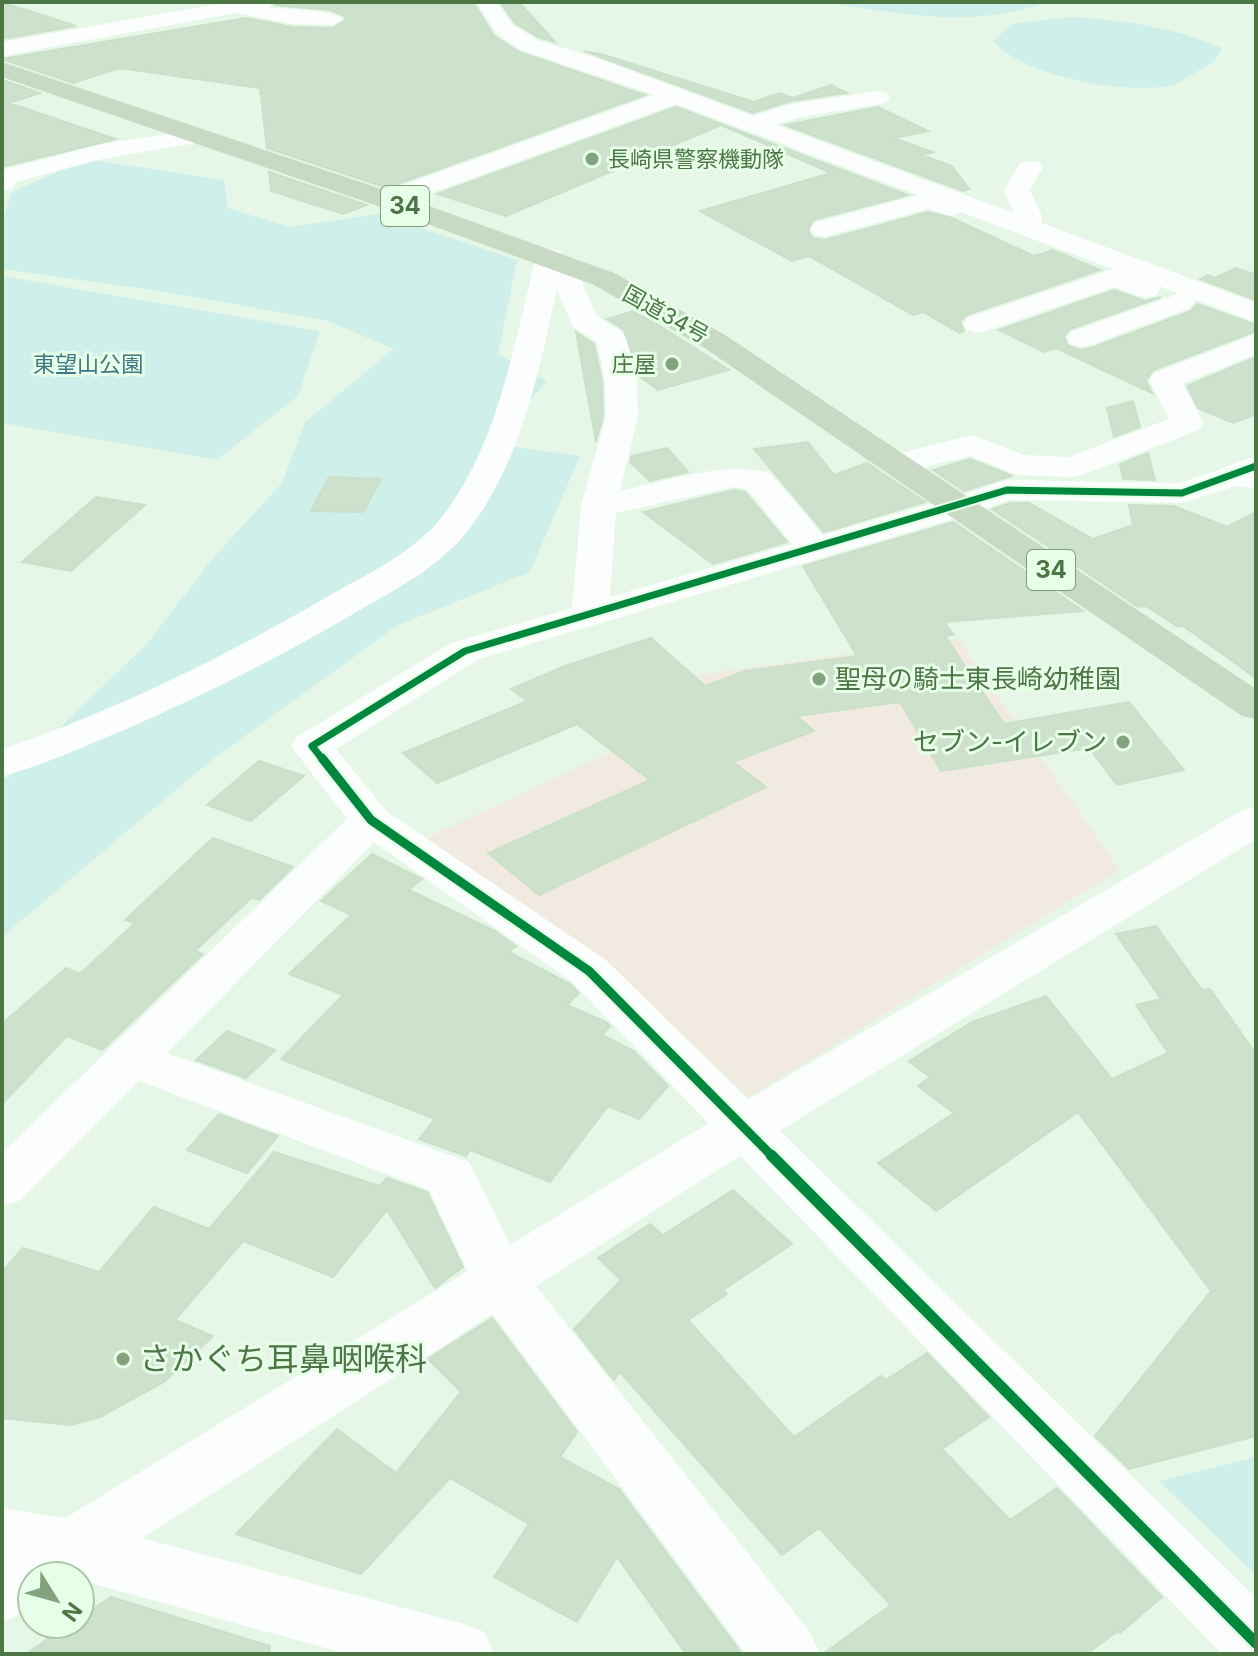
<svg xmlns="http://www.w3.org/2000/svg" width="1258" height="1656" viewBox="0 0 1258 1656" font-family="Inter,'Noto Sans JP',sans-serif">
<style>
.education{fill:#f1eae1}
.green{fill:#cfefea}
.building{fill:#cde1cc;stroke:#cae0c9;stroke-width:2}
.lines{fill:none;stroke-linecap:round;stroke-linejoin:round}
.street{fill:#fbfefc;fill-rule:evenodd}
.secondary{fill:#fbfefc;fill-rule:evenodd}
.highway{fill:#c8d9c4;fill-rule:evenodd}
.cycleway-far2-casing{stroke:#e7ffe9;stroke-width:11}
.cycleway-far1-casing{stroke:#e7ffe9;stroke-width:14}
.cycleway-casing{stroke:#e7ffe9;stroke-width:16}
.cycleway-far2{stroke:#00873e;stroke-width:7}
.cycleway-far1{stroke:#00873e;stroke-width:9}
.cycleway{stroke:#00873e;stroke-width:11}
.poi-dot{fill:#83a37e;stroke:#e7ffe9;stroke-width:3}
.labels{text-anchor:middle;stroke-width:6;stroke-linejoin:round;paint-order:stroke}
.far-poi-label{font-size:22px;fill:#4d7645;stroke:#e7ffe9;text-anchor:start}
.far-street-label{font-size:22px;fill:#4d7645;stroke:#e7ffe9}
.far-park-label{font-size:22px;fill:#3f7783;stroke:#e7ffe9}
.shield{fill:#e7ffe9;stroke:#7b9f76;stroke-width:2}
.shield-label{font-size:24px;font-weight:bold;fill:#4d7645}
.poi-label{font-size:26px;fill:#4d7645;stroke:#e7ffe9;text-anchor:start}
.near-poi-label{font-size:32px;fill:#4d7645;stroke:#e7ffe9;text-anchor:start}
</style>
<rect width="100%" height="100%" fill="#e6f7e8"/>
<path class="education" d="M958,639L1120,870L749,1097L605,963L427,838L677,721L633,684Z"/>
<path class="green" d="M827,2H1045C977,29 897,14 827,2Z
M1070,17C1124,20 1172,27 1222,48C1216,62 1209,65 1196,72C1187,77 1178,85 1168,86C1123,94 1024,77 993,41L1012,24Z
M86,159L224,180L228,208L289,227L379,214L517,260L498,354L547,381L510,423L509,446L580,456L530,572L398,625L209,762L2,937V779L7,778L146,645L213,558L282,483L305,422L394,349L328,321L166,292L2,269V222L12,192Z
M2,276L320,331L298,396L217,460L2,423Z
M1256,1457V1575L1159,1481Z"/>
<path class="building" d="M276,2H473L494,36L519,52L645,95L387,188L267,148L260,88L120,68L73,83L2,59L246,18L292,27L332,28L346,20L345,16L330,10L275,5Z
M500,2H519L555,42L538,37L515,23Z
M2,3L30,11L76,26L2,39Z
M584,51L604,55L754,102L779,93L793,98L831,85L847,93L791,101L753,113Z
M2,80L40,93L9,103L116,139L2,167Z
M676,107L908,195L813,220L808,231L813,238L825,240L928,212L952,218L1034,256L1053,250L1100,270L966,315L960,322L964,331L960,333L923,312L913,315L809,256L792,261L700,211L831,173L721,125L506,216L437,194Z
M878,107L928,131L894,138L933,152L922,155L952,166L969,189L963,191L785,125Z
M269,172L367,205L343,214L271,191Z
M1236,268L1256,275V300L1200,279L1208,275L1215,278Z
M1114,290L1145,301L1161,297L1070,329L1064,336L1068,346L1081,350L1094,347L1191,311L1197,304L1256,325V331L1153,370L1146,381L1152,393L1056,348L1044,352L999,330Z
M633,311L660,326L729,370L658,390L639,376L624,330L607,319Z
M576,332L594,344L602,381L603,416L596,442Z
M1256,357V414L1233,423L1198,408L1187,386Z
M1133,401L1140,427L1114,437L1107,408Z
M808,442L834,475L867,463L925,502L824,532L754,449Z
M667,448L688,472L650,481L630,462L632,456Z
M1148,453L1155,480L1123,479L1120,464Z
M970,459L1012,476L964,491L933,470Z
M329,477L381,479L363,512L311,511Z
M734,490L745,492L787,542L713,564L643,512Z
M96,497L145,505L71,571L22,562Z
M1010,503H1029L1093,539L1133,525L1129,505L1174,506L1227,527L1256,512V678L1183,626L1178,627L1146,606L1138,607L992,509Z
M953,522L1083,611L944,622L954,635L945,636L1004,724L1129,702L1184,770L1117,785L1089,748L941,771L900,702L797,716L814,731L733,762L766,787L539,895L488,853L650,780L577,724L437,783L403,753L527,701L511,689L565,666L651,638L705,686L745,671L857,656L803,566Z
M259,761L304,776L251,821L207,805Z
M213,838L293,867L259,900L252,897L195,951L203,954L102,1050L67,1036L2,1104V1024L66,968L80,974L135,923L125,920Z
M372,854L422,879L409,890L495,931L516,946L509,952L570,984L579,993L567,1005L606,1022L610,1026L602,1035L634,1051L668,1086L639,1119L608,1106L550,1182L470,1150L466,1156L419,1139L435,1119L281,1059L343,995L289,974L351,915L321,901Z
M1156,926L1202,990L1210,989L1256,1054V1436L1129,1469L1095,1436L1211,1291L1078,1112L936,1211L878,1163L954,1113L918,1086L930,1077L909,1061L972,1022L1046,996L1112,1079L1168,1053L1136,1005L1161,999L1116,934Z
M227,1031L275,1050L246,1078L196,1060Z
M219,1114L278,1136L247,1173L187,1150Z
M274,1152L380,1186L387,1178L427,1192L463,1267L435,1288L387,1210L333,1277L243,1241L175,1320L213,1336L164,1382L100,1417L71,1425L2,1418V1272L23,1248L99,1272L154,1207L209,1229Z
M733,1190L792,1244L723,1290L727,1294L688,1320L794,1437L881,1376L886,1380L927,1353L989,1417L942,1449L1010,1520L1057,1488L1162,1597L1120,1633L1118,1631L1086,1654H823L891,1605L819,1528L782,1555L620,1372L614,1380L574,1329L621,1280L598,1258L650,1224L663,1235Z
M492,1318L577,1432L560,1457L619,1489L742,1654H686L617,1557L577,1622L494,1577L529,1524L450,1478L361,1574L236,1534L337,1429L396,1473L461,1392L428,1359Z
M111,1597L270,1646L269,1654H26L70,1624H80V1618Z"/>
<g class="lines">
<path class="street" d="M228,2H273L269,7C286,10 333,9 343,19L332,25L292,24L237,13L2,56V42Z
M476,2H496L513,25L537,40L597,58L753,116L791,104L878,91L886,93L890,98L886,103L796,118L776,125L1014,213L1004,190L1021,162H1039L1043,167L1030,190L1041,214L1042,223L1256,303V322L1193,299L1195,302L1190,308L1093,344L1082,347L1071,344L1067,338L1071,332L1178,294L1159,286L1160,289L1156,295L1146,298L1114,287L989,330L978,333L967,330L963,324L967,318L1113,269L961,212L950,216L928,209L824,237L814,235L810,229L814,223L918,195L676,104L396,206H378L374,200L378,194L654,95L521,50L497,34Z
M199,129L208,131L211,136L208,141L102,159L16,182L11,189L2,191V170L102,144Z
M573,258L583,261L587,267L582,283L597,316L622,332L626,338L637,381L638,416L620,491C669,481 721,461 770,473L823,535L958,496L970,500L976,507L970,514L479,659L336,749L386,811L606,960L1256,1598V1654H1222L572,982L374,842L167,1053L469,1162L521,1267L810,1632L820,1654H746L480,1297L429,1190L139,1081L21,1200L2,1206V1153L347,819L291,746L297,737L451,643L572,608L581,506L606,416L605,381L597,342L573,327L554,283L563,261ZM734,487L747,489L792,544L610,597L616,513Z
M1256,334V354L1183,384L1203,423L1199,430L1085,474L1073,477L1018,475L970,456L896,474L884,471L879,464L884,457L973,435L1024,455L1069,457L1169,419L1149,380L1154,373Z
M1256,456V478L1234,485L1222,482L1217,475L1222,468Z
M2,1508L70,1519L460,1623L484,1632L494,1654H347L80,1580V1576L2,1564Z"/>
<path class="secondary" d="M550,249L560,251L564,257C543,349 529,446 473,524C443,566 396,589 353,614C280,657 204,695 126,729C85,746 45,765 2,776V749C116,711 228,655 332,594C371,572 417,551 445,513C499,441 514,343 536,257L540,251Z
M1234,465L1256,469V489L1236,486L1182,503L1010,500L958,518L946,514L940,507L946,500L1007,480L1179,483Z
M1256,807V839L763,1141L80,1578L32,1576V1609L2,1622V1557L725,1113L1241,811Z"/>
<path class="highway" d="M2,62L396,194L614,273L725,335L1256,689V719L1242,716L703,347L594,285L378,206L2,77Z"/>
<g class="cycleway-far2-casing">
<path id="cycleway-far2" d="M323,760L312,746L465,651L1007,490L1182,493L1256,466"/>
</g>
<g class="cycleway-far1-casing">
<path id="cycleway-far1" d="M322,758L371,820L589,971L773,1157"/>
</g>
<g class="cycleway-casing">
<path id="cycleway" d="M771,1155L1256,1643"/>
</g>
<use href="#cycleway-far2" class="cycleway-far2"/>
<use href="#cycleway-far1" class="cycleway-far1"/>
<use href="#cycleway" class="cycleway"/>
</g>
<g class="poi-dot">
<circle cx="592" cy="159" r="8"/>
<circle cx="672" cy="364" r="8"/>
<circle cx="819" cy="679" r="8"/>
<circle cx="1123" cy="742" r="8"/>
<circle cx="123" cy="1359" r="8"/>
</g>
<g class="labels">
<g class="far-poi-label">
<text x="608" y="167">長崎県警察機動隊</text>
<text x="656" y="372" text-anchor="end">庄屋</text>
</g>
<g class="far-street-label">
<text transform="translate(666 314) rotate(29)" y="8">国道34号</text>
</g>
<g class="far-park-label">
<text x="88" y="372">東望山公園</text>
</g>
<g class="shield">
<rect x="381" y="186" width="48" height="40" rx="6"/>
<rect x="1027" y="550" width="48" height="40" rx="6"/>
</g>
<g class="shield-label">
<text x="405" y="214">34</text>
<text x="1051" y="578">34</text>
</g>
<g class="poi-label">
<text x="835" y="688">聖母の騎士東長崎幼稚園</text>
<text x="1107" y="751" text-anchor="end">セブン-イレブン</text>
</g>
<g class="near-poi-label">
<text x="139" y="1370">さかぐち耳鼻咽喉科</text>
</g>
</g>
<rect width="1258" height="1656" fill="none" stroke="#4d7645" stroke-width="8"/>
<g transform="translate(56 1600) rotate(127)"><circle r="38" fill="#e7ffe9" stroke="#a9c8a7" stroke-width="2"/>
<path d="M0-6L14 30L0 20L-14 30Z" fill="#83a37e"/>
<text y="-12" font-size="22" font-weight="bold" text-anchor="middle" fill="#4d7645">N</text>
</g>
</svg>
